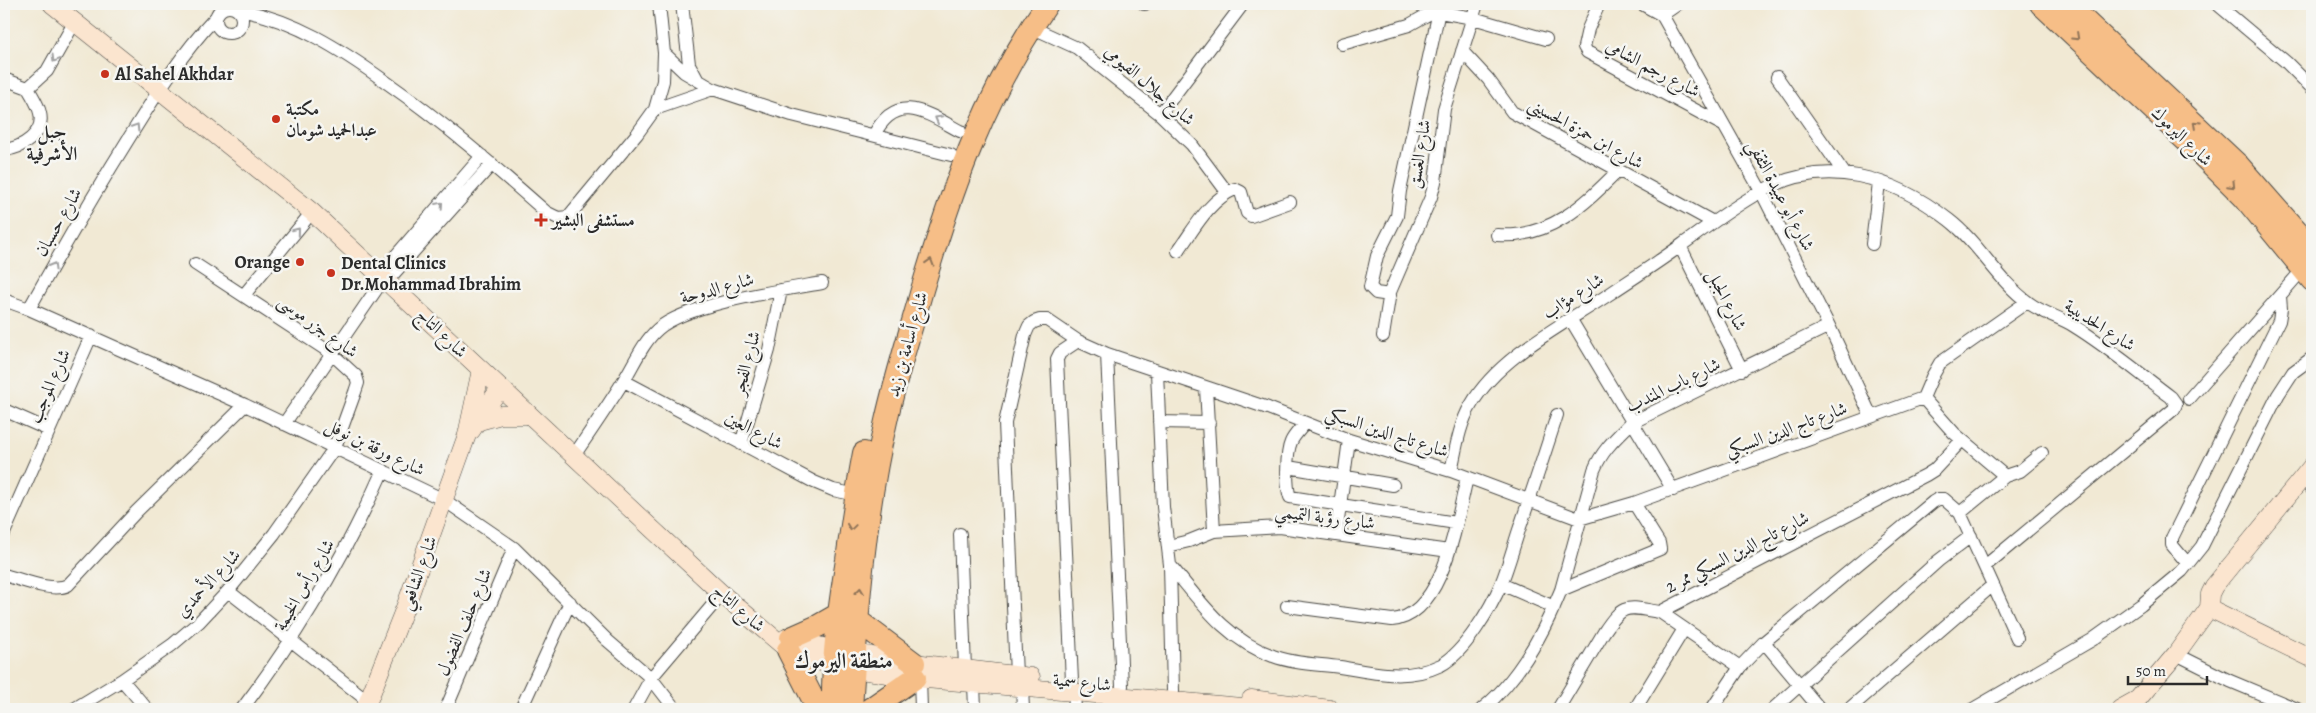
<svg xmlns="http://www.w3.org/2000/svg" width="2316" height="713" viewBox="0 0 2316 713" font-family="Alegreya,Amiri,serif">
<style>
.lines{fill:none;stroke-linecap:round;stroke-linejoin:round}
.street-casing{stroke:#494844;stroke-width:14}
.secondary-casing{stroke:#494844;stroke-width:19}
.highway-casing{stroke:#494844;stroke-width:24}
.street{stroke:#fff;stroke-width:12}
.secondary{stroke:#fbe5cf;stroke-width:18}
.highway{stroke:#f6be87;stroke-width:22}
.oneway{stroke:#907459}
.oneway2{stroke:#a0a0a0}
.poi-dot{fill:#c8321e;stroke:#f6f6f2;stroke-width:2}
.labels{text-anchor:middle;stroke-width:5;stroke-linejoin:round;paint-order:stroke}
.street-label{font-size:18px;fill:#2b2b2b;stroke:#f6f6f2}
.poi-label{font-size:18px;font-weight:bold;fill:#2b2b2b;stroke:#f6f6f2;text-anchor:start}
.neighbourhood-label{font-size:19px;font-weight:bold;fill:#2b2b2b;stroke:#f6f6f2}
.district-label{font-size:22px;font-weight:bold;fill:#2b2b2b;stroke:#f6f6f2}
</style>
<rect width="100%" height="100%" fill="#f6f6f2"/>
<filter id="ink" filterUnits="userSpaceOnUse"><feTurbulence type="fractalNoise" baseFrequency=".02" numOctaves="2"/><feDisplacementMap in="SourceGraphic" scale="10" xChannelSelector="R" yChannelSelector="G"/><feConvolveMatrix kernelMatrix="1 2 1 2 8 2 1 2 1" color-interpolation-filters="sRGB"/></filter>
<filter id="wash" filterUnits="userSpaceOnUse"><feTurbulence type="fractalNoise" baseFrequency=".0096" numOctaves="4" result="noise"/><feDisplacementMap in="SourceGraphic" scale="20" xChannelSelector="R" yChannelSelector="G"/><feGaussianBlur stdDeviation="1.12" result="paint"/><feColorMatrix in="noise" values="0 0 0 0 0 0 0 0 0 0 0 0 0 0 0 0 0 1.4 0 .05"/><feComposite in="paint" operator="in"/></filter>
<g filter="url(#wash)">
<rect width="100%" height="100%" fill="#f1e9d4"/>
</g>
<g filter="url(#ink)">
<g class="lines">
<g class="street-casing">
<path id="street" d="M659,4L664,53
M682,4L689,64L697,79
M1144,4H1145
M1599,4L1588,29L1584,47L1587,52L1723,125
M1642,4L1662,15L1761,191L1829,326L1871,416
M2217,4L2286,62L2312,88
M216 20a13 13 0 1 1 26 0a13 13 0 1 1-26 0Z
M240,10C295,20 340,49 386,82C442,121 494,166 546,212L558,218L568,217L637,134L655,109L713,89L792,115L951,155
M1434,11L1473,18L1546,39
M1662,15L1678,4
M1031,27L1077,48L1160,114L1192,145L1227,192
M1342,44L1409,25L1434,11V4
M1462,51L1488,79L1512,112L1713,222
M1777,77L1844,173
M4,79L28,88
M28,88L47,71L74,23
M655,109L663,81L664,53L684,72L713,89
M1160,114L1243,4
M874,135C897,90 928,114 960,131
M4,150C22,148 45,134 40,113C38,104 32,96 28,88
M1497,235C1549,239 1584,205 1618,171
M1872,244L1879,182
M1680,246L1742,370
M1178,251C1194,229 1209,200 1235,189L1241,192L1247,213L1251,216L1290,202
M380,284V274L482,156
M380,284L387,281L492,164
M244,295L312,212
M1390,295L1376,293L1370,287L1377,256L1397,216L1400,191L1439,11
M4,300L29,309L245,405L444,500L514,548L608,641L651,678L675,709
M29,309C61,251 94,194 129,138C155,96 181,54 215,18
M1571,320L1673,490
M1383,336L1390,292L1431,197L1435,182L1444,109L1477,4
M1107,354L1122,686
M1157,372L1163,507L1170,565L1173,691
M624,381L814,482L833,490L862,496
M1206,388L1214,531
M1923,398L1954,433L2005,476L2020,471L2042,453
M1923,398L1932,377L1940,363L2027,302
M2189,399L2304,268
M4,410L49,430
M1159,422L1209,423
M1305,423C1301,429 1294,435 1291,442C1286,453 1286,487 1290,497L1456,523
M284,424L380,284
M741,444L769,350L781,290
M573,457C590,432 608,406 624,380C634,364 643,342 658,329C686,304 782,290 822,283
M1288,467L1393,485
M1451,471C1456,449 1459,425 1471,405C1499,356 1565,324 1611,293C1635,277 1660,261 1683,244C1708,226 1733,207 1760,192C1825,155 1894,177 1949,220C1980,244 1997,280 2029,303C2042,313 2060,317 2074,326C2108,347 2139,373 2171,397L2176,404L2174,409L1985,566
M2304,476L2312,489
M1960,513L2005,476
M4,533L91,336
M960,534L965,669
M1336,535L1349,440
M1168,546L1189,541L1214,531L1280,527L1449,551
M2188,564L2172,545V538L2279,321L2281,309L2280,296
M1170,565C1200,601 1226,640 1273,656C1294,664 1318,664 1340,667C1374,673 1408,681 1441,665C1464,653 1491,608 1501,584C1508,567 1513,548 1519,530C1532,491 1545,453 1557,415
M4,575C20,579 53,593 68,585L136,512L245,405
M1501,584L1554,607
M1993,585L2017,638
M1561,590L1660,549L1659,543L1634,503
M228,591L368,701
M1287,606L1392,620C1444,616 1457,518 1467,478
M1660,612L1740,667
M1764,642L1820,709
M2176,654L2230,681L2297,709
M1016,675L1005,423L1025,335L1029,326L1034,322L1040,320H1047L1078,341L1107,354L1268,408L1349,440L1451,471L1579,519L1634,503L1923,398
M920,679L921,709
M122,680L147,709
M1072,681L1057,359L1060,353L1078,341
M974,684L975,709
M1022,687L1023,709
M1074,692L1075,709
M74,709L122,680L172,645L199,622L228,591L274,534L335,447L355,392L358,383L356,376L331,353L195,264
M242,709C298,635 345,556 383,470
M446,709L514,548
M521,709L570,602
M634,709L651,678L722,594
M1482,709C1518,680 1544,632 1561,590L1594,470C1602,450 1617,437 1631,423L1829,326
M1558,709L1604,632C1624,602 1627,607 1660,612L1926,475L1934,470L1962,440
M1635,709L1684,629
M1712,709L1740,667L1764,642L1933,502L1938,499H1944L1960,513L1993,585L1849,709
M1773,709L1938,561L1971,536
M1973,709L2092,640L2141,605L2182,571L2202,546L2278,395L2293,372L2312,358"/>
</g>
<g class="secondary-casing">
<path id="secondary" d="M52,4L312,212L722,594L788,650L833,666L915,678L1264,709
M479,421L501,415H527
M471,431L500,388
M2209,608L2309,657L2312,655
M786,638L835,650L914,663L1031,677
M1251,699L1330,709
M365,709L406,605L467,435L481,370
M2120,709L2138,699L2176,654L2209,608L2210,594L2214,586L2312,466"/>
</g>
<g class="highway-casing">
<path id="highway" d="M2041,4L2209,162L2244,197L2312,280
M2067,4L2238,165L2312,249
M857,620L914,663
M791,638L818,626L839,614
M788,650L818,709
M833,709C832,659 839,609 847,560C852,524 857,489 864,453
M851,709C857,613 864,515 886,421C896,376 910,333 922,290C953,184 985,95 1047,4
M870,709L915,678"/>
</g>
<use href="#street" class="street"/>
<use href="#secondary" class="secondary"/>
<use href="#highway" class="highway"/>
</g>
<defs><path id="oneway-chevron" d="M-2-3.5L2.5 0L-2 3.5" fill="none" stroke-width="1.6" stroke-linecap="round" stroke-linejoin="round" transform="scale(1.25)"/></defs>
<g class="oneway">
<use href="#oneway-chevron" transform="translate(2076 37) rotate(43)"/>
<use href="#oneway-chevron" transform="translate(2196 124) rotate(-137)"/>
<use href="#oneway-chevron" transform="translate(2232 185) rotate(46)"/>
<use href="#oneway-chevron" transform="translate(930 262) rotate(-73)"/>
<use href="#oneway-chevron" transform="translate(851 527) rotate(98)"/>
<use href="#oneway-chevron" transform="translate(860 591) rotate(-84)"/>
</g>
<g class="oneway2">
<use href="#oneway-chevron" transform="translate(55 59) rotate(121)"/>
<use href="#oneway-chevron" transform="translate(938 119) rotate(-151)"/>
<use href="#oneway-chevron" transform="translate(136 127) rotate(-58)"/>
<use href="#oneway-chevron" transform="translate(440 205) rotate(-49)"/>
<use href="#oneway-chevron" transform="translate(297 231) rotate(-51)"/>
<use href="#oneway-chevron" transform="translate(53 266) rotate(-60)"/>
</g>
</g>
<g class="poi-dot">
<circle cx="105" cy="74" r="5"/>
<circle cx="276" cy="119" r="5"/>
<path d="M538.5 212.5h5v5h5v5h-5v5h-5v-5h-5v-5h5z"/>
<circle cx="300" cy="262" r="5"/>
<circle cx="331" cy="273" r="5"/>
</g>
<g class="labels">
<g class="street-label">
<text transform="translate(1653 68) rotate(28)" y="6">شارع رجم الشامي</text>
<text transform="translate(1150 85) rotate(41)" y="6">شارع جلال الفيومي</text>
<text transform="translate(1586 133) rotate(29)" y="6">شارع ابن حمزة الحسيني</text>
<text transform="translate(2182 136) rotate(44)" y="6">شارع اليرموك</text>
<text transform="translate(1419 154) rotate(-81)" y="6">شارع الغسق</text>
<text transform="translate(1781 195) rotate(62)" y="6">شارع أبو عبيدة الثقفي</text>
<text transform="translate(58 222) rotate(-60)" y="6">شارع حسبان</text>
<text transform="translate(717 288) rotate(-15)" y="6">شارع الدوحة</text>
<text transform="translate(1573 296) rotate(-33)" y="6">شارع مؤاب</text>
<text transform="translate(1727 300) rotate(63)" y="6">شارع الجبل</text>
<text transform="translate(2100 325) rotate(33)" y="6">شارع الحديبية</text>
<text transform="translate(318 326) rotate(36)" y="6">شارع جزر موسى</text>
<text transform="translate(442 333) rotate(44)" y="6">شارع التاج</text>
<text transform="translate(907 344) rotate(-74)" y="6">شارع أسامة بن زيد</text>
<text transform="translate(746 363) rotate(-75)" y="6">شارع الفجر</text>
<text transform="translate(1673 385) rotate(-26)" y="6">شارع باب المندب</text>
<text transform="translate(49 386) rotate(-66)" y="6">شارع الموجب</text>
<text transform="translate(1786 429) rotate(-20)" y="6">شارع تاج الدين السبكي</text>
<text transform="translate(754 430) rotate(28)" y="6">شارع العين</text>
<text transform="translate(1387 432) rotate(18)" y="6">شارع تاج الدين السبكي</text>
<text transform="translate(375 447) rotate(26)" y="6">شارع ورقة بن نوفل</text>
<text transform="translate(1325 517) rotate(7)" y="6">شارع رؤبة التميمي</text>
<text transform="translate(1737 552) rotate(-27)" y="6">شارع تاج الدين السبكي ممر 2</text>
<text transform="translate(418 573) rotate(-70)" y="6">شارع الشافعي</text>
<text transform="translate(208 583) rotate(-47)" y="6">شارع الأحمدي</text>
<text transform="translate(304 585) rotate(-60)" y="6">شارع رأس الخيمة</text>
<text transform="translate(739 608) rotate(41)" y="6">شارع التاج</text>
<text transform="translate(464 622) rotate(-67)" y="6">شارع حلف الفضول</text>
<text transform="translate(1082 682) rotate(6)" y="6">شارع سمية</text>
</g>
<g class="poi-label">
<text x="115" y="80">Al Sahel Akhdar</text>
<text x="286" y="115">مكتبة<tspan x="286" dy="21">عبدالحميد شومان</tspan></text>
<text x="552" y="226">مستشفى البشير</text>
<text x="290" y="268" text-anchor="end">Orange</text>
<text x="341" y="269">Dental Clinics<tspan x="341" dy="21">Dr.Mohammad Ibrahim</tspan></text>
</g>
<g class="neighbourhood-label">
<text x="52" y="138">جبل<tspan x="52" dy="22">الأشرفية</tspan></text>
</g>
<g class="district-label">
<text x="844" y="668">منطقة اليرموك</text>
</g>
</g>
<rect width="2316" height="713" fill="none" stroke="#f6f6f2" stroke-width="20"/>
<path d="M2128 676v8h79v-8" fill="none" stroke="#2b2b2b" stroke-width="2.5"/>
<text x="2136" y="676" font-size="15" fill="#2b2b2b" stroke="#f6f6f2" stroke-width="4" paint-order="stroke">50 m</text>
</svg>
